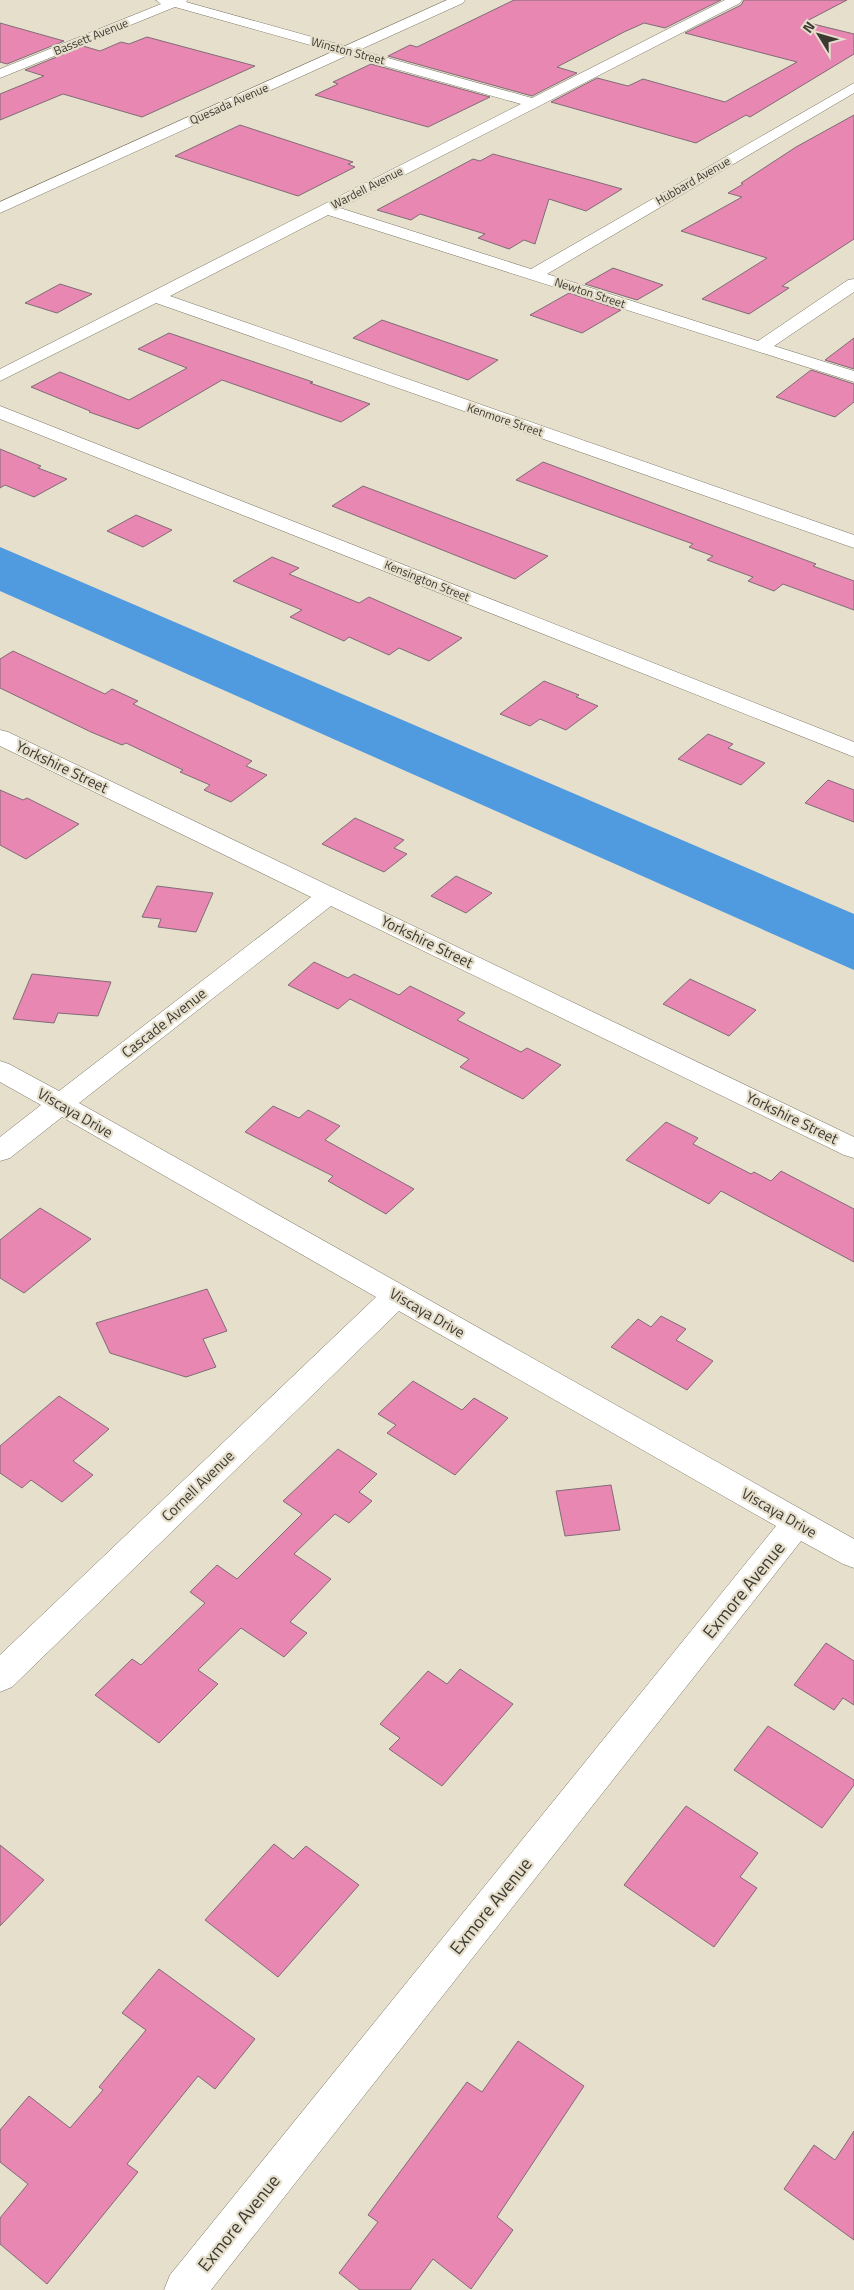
<svg xmlns="http://www.w3.org/2000/svg" width="854" height="2290" viewBox="0 0 854 2290" font-family="'Titillium Web',sans-serif">
<style>
.water{fill:#509adf}
.building{fill:#e787b2;stroke:#806d75}
.lines{fill:none;stroke-linecap:round;stroke-linejoin:round}
.street-casing{stroke:#7a7463;stroke-width:1}
.secondary-casing{stroke:#7a7463;stroke-width:1}
.street{fill:#fff;fill-rule:evenodd}
.secondary{fill:#fff;fill-rule:evenodd}
.labels{text-anchor:middle;stroke-width:4.5;stroke-linejoin:round;paint-order:stroke}
.far-street-label{font-size:12px;fill:#3c3932;stroke:#e5dfcc}
.street-label{font-size:15px;fill:#3c3932;stroke:#e5dfcc}
.near-street-label{font-size:18px;fill:#3c3932;stroke:#e5dfcc}
</style>
<rect width="100%" height="100%" fill="#e5dfcc"/>
<path class="water" d="M0,547L854,914V970L0,591Z"/>
<path class="building" d="M514,0H721L665,28L644,23L624,32L557,67L577,73L532,96L388,56L410,45L417,47Z
M744,0H847L805,22L854,34V54L750,117L746,115L696,143L551,102L597,78L628,86L643,79L725,102L797,62L685,33L741,5Z
M0,23L64,41L7,64L0,62Z
M147,37L255,66L142,117L63,94L0,120V94L44,76L25,70L83,46L100,51L121,42L129,44Z
M371,64L490,97L428,127L315,95L338,84L333,82Z
M854,115V239L782,286L789,288L749,314L702,299L767,258L681,231L742,197L728,193L743,184L741,183L796,147Z
M240,125L353,162L348,164L355,167L298,196L175,156Z
M493,154L590,180L622,189L586,211L549,199L535,244L524,240L509,249L478,238L485,234L420,214L411,220L377,210L473,159L480,161Z
M613,268L663,285L637,300L585,284Z
M60,284L92,294L57,313L25,303Z
M569,293L621,310L582,333L530,315Z
M382,320L498,360L468,380L353,338Z
M169,333L313,382L310,383L370,404L341,422L222,380L138,429L89,412L90,411L31,387L60,372L129,400L187,368L138,349Z
M854,338V369L825,360Z
M811,370L854,384V402L835,417L776,397Z
M0,449L41,466L38,468L67,479L34,497L5,485L0,488Z
M543,462L816,564L813,566L854,581V610L783,584L774,591L748,581L753,577L707,560L713,556L689,547L693,544L516,480Z
M363,486L519,545L548,556L515,579L332,506Z
M136,515L172,530L143,547L107,531Z
M272,557L299,568L289,574L359,603L369,597L462,638L429,661L399,648L389,655L349,637L344,641L290,617L302,610L233,581Z
M13,651L105,694L112,689L138,701L133,704L252,761L246,766L267,775L231,802L204,790L210,785L180,772L183,770L126,743L122,745L91,732L0,688V659Z
M544,681L579,695L576,697L598,706L566,730L540,719L530,726L500,714Z
M708,734L733,744L728,748L765,763L741,785L678,759Z
M828,780L854,790V822L805,803Z
M0,790L23,800L27,798L79,824L26,859L0,845Z
M355,818L404,840L394,848L407,854L384,872L322,844Z
M456,876L492,893L466,913L431,896Z
M157,886L213,893L196,932L158,927L161,919L142,917Z
M314,962L348,978L354,974L399,995L410,986L465,1013L457,1020L521,1052L527,1048L561,1065L523,1099L460,1067L469,1059L350,999L338,1009L288,985Z
M32,974L111,982L98,1016L58,1013L54,1023L13,1019Z
M690,979L756,1010L729,1036L663,1004Z
M273,1106L299,1118L308,1110L340,1126L325,1140L414,1189L386,1214L328,1181L333,1176L245,1132Z
M666,1122L698,1138L693,1144L751,1174L754,1172L771,1181L781,1171L854,1209V1262L721,1191L709,1204L626,1160Z
M40,1208L91,1239L24,1293L0,1278V1240Z
M207,1289L227,1331L203,1339L216,1367L186,1377L110,1353L96,1323Z
M661,1316L686,1329L676,1340L713,1361L687,1390L611,1347L638,1319L651,1327Z
M413,1381L462,1410L474,1398L508,1418L455,1475L387,1433L396,1425L378,1414Z
M59,1396L109,1429L73,1461L93,1475L62,1502L31,1480L22,1488L0,1473V1446Z
M338,1449L377,1474L359,1492L372,1501L349,1523L335,1514L294,1554L331,1579L290,1622L307,1633L284,1657L241,1628L198,1670L218,1684L159,1743L95,1695L132,1659L141,1665L205,1603L190,1592L217,1565L237,1579L302,1514L283,1501Z
M611,1485L620,1530L565,1536L556,1491Z
M826,1643L854,1661V1705L843,1698L834,1710L794,1685Z
M460,1669L513,1704L442,1786L389,1749L400,1738L380,1724L428,1671L447,1684Z
M768,1726L854,1780V1785L822,1828L734,1770Z
M686,1806L758,1853L740,1877L757,1888L714,1947L624,1885Z
M274,1844L293,1859L306,1846L359,1885L278,1977L205,1920Z
M0,1845L44,1880L0,1926Z
M159,1969L255,2039L215,2089L198,2076L127,2164L138,2172L47,2284L0,2244V2218L28,2184L0,2162V2130L29,2096L70,2128L103,2090L99,2087L146,2030L122,2013Z
M518,2041L584,2086L497,2217L513,2230L471,2289L433,2259L410,2290H360L339,2273L378,2222L368,2215L467,2082L482,2092Z
M854,2131V2240L784,2189L814,2145L835,2160Z"/>
<g class="lines">
<g class="street-casing">
<path id="street" d="M156,0H188L186,2L532,98L725,0H742L740,3L340,208L531,269L854,83V93L547,274L758,341L848,280L854,279V292L774,346L854,371V382L328,215L170,296L854,535V548L156,303L0,381V369L521,104L175,7L0,78V69L161,4Z
M0,406L854,742V757L0,419Z
M0,730L8,732L854,1137V1158L844,1155L331,906L79,1103L854,1539V1568L843,1564L801,1541L211,2290H164L170,2275L776,1526L399,1311L12,1687L0,1692V1655L376,1297L62,1117L10,1158L0,1161V1137L41,1105L0,1082V1061L9,1064L59,1091L311,897L0,746Z"/>
</g>
<g class="secondary-casing">
<path id="secondary" d="M447,0H465L463,3L0,213V202Z"/>
</g>
<use href="#street" class="street"/>
<use href="#secondary" class="secondary"/>
</g>
<g class="labels">
<g class="far-street-label">
<text transform="translate(91 37) rotate(-22)" y="4">Bassett Avenue</text>
<text transform="translate(348 51) rotate(15)" y="4">Winston Street</text>
<text transform="translate(229 104) rotate(-24)" y="4">Quesada Avenue</text>
<text transform="translate(693 181) rotate(-30)" y="4">Hubbard Avenue</text>
<text transform="translate(367 188) rotate(-27)" y="4">Wardell Avenue</text>
<text transform="translate(590 293) rotate(18)" y="4">Newton Street</text>
<text transform="translate(505 420) rotate(19)" y="4">Kenmore Street</text>
<text transform="translate(427 581) rotate(22)" y="4">Kensington Street</text>
</g>
<g class="street-label">
<text transform="translate(62 767) rotate(26)" y="5">Yorkshire Street</text>
<text transform="translate(427 942) rotate(26)" y="5">Yorkshire Street</text>
<text transform="translate(164 1023) rotate(-38)" y="5">Cascade Avenue</text>
<text transform="translate(75 1113) rotate(30)" y="5">Viscaya Drive</text>
<text transform="translate(792 1118) rotate(26)" y="5">Yorkshire Street</text>
<text transform="translate(427 1313) rotate(30)" y="5">Viscaya Drive</text>
<text transform="translate(198 1486) rotate(-44)" y="5">Cornell Avenue</text>
<text transform="translate(779 1513) rotate(30)" y="5">Viscaya Drive</text>
</g>
<g class="near-street-label">
<text transform="translate(744 1590) rotate(-51)" y="6">Exmore Avenue</text>
<text transform="translate(491 1906) rotate(-51)" y="6">Exmore Avenue</text>
<text transform="translate(239 2223) rotate(-51)" y="6">Exmore Avenue</text>
</g>
</g>
<g transform="translate(819 35) rotate(307)" stroke="#e5dfcc" stroke-width="4" paint-order="stroke">
<path d="M0-4L9 19L0 12L-9 19Z" fill="#3c3932"/>
<text y="-8" font-size="14" font-weight="bold" text-anchor="middle" fill="#3c3932">N</text>
</g>
</svg>
